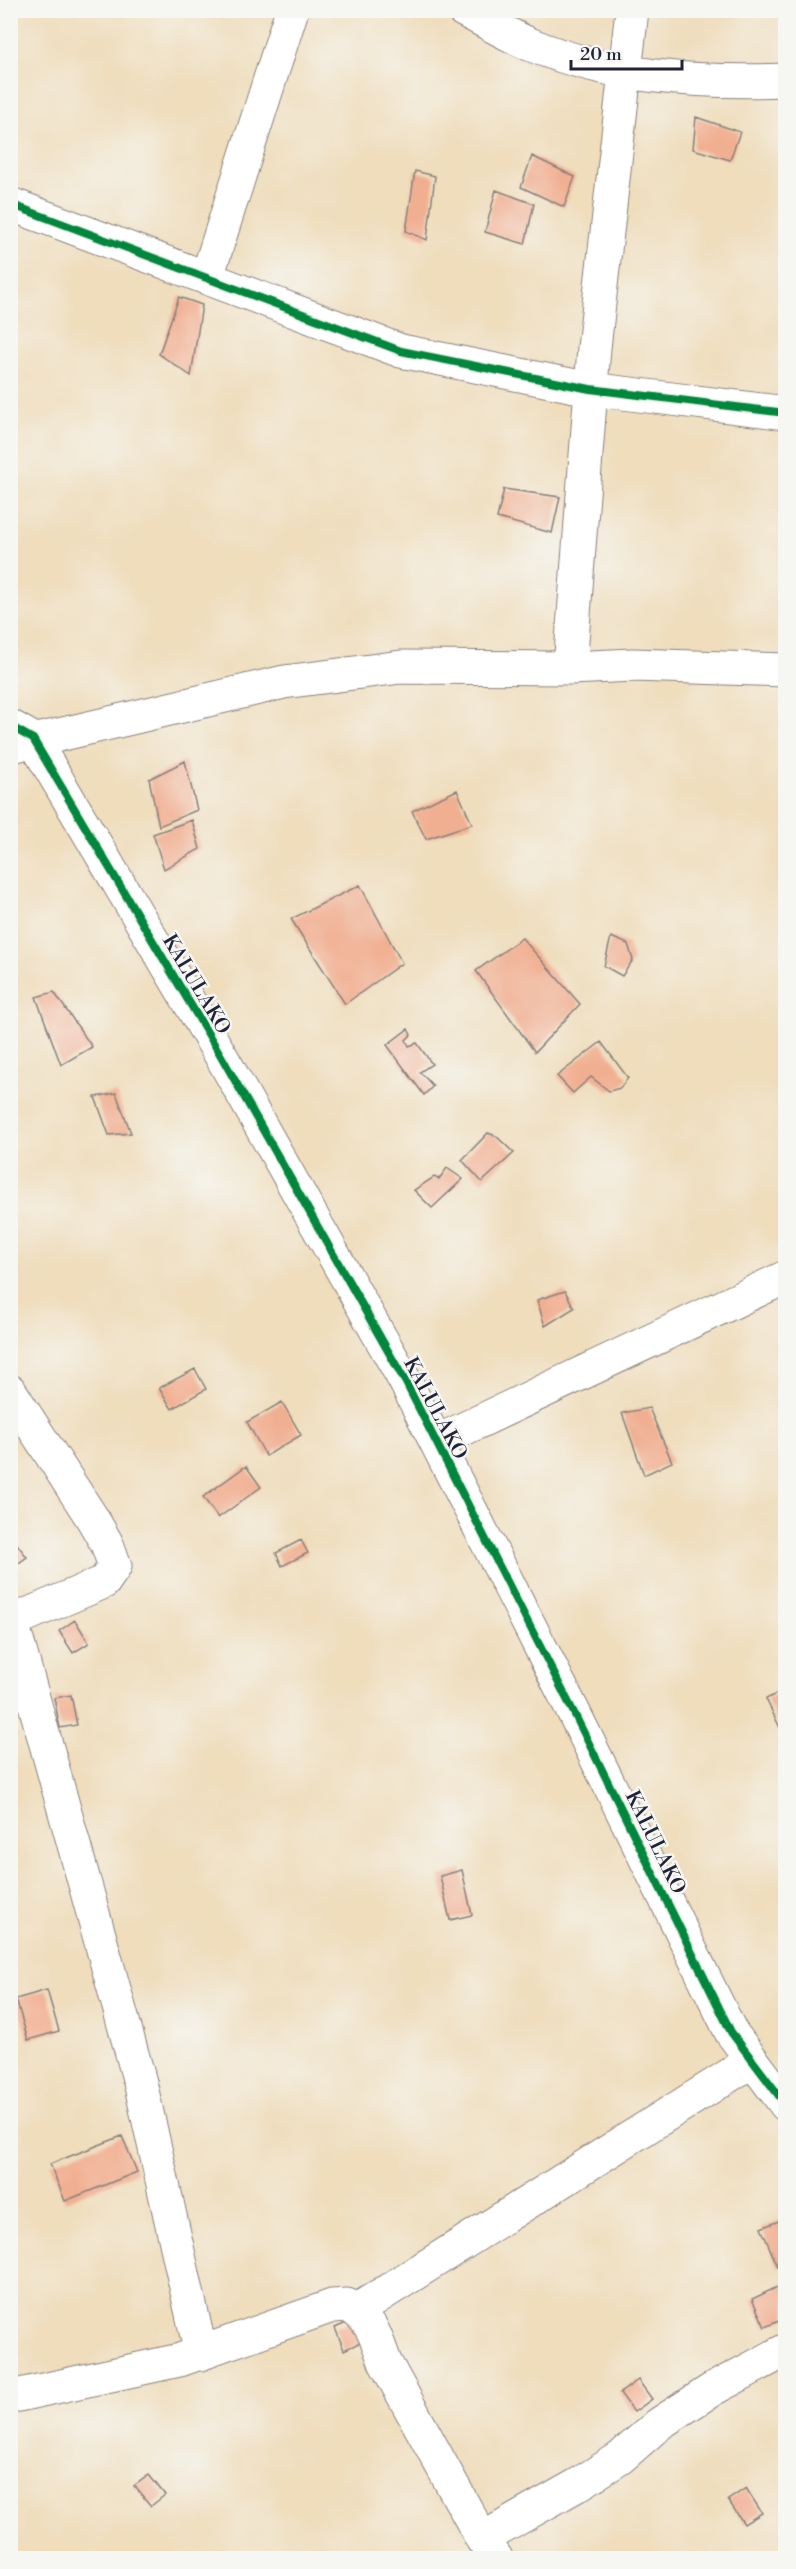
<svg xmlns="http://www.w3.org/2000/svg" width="796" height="2569" viewBox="0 0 796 2569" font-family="'Libre Bodoni',serif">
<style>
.building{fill:#f1af91}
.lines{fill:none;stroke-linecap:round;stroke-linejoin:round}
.minor-casing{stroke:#88807c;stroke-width:35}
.minor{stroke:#fff;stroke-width:33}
.cycleway-casing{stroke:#f6f6f2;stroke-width:11}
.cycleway{stroke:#00873e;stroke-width:8}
.labels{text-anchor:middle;stroke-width:5;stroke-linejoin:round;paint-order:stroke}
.street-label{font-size:20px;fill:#22223b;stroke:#f6f6f2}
</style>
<rect width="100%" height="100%" fill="#f6f6f2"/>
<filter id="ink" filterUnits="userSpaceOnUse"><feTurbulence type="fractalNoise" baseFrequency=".0167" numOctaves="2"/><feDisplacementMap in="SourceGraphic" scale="12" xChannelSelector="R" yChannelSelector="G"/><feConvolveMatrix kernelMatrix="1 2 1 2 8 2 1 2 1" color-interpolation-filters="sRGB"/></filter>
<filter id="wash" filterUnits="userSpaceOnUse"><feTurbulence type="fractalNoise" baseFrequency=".008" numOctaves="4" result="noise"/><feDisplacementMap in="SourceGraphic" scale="24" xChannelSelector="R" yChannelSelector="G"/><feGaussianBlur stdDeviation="1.35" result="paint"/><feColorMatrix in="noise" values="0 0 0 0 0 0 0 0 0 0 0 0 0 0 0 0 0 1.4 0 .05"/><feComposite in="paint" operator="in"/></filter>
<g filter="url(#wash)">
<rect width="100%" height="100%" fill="#efddbc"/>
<g id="blocks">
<path class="building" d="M696,117L740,132L730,160L693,149Z
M532,156L575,177L564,207L521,187Z
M415,171L435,176L427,240L406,231Z
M496,190L534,204L525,244L485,232Z
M179,297L202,305L191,376L159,354Z
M504,489L560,497L552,533L497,518Z
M185,761L197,810L159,826L149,779Z
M457,790L472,824L426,839L412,811Z
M192,820L200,849L164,869L153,834Z
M360,885L402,963L345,1004L291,919Z
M611,937L628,944L633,960L622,976L604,966Z
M522,938L580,1004L535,1052L476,971Z
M54,992L92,1047L61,1065L36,997Z
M408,1029L411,1035L406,1040L409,1046L417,1043L432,1064L420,1072L433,1086L424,1095L387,1045Z
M601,1042L628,1078L620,1088L609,1091L591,1077L573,1093L557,1076Z
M116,1093L131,1133L109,1135L95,1097Z
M488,1133L496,1136L514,1153L482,1182L462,1160Z
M447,1168L463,1179L432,1208L414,1190L434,1177L439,1179Z
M565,1291L574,1308L545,1326L537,1300Z
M195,1369L206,1389L172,1409L159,1388Z
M282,1402L301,1435L266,1456L247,1422Z
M649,1408L672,1462L644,1475L622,1413Z
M246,1466L261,1487L218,1518L203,1497Z
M10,1535L27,1557L10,1569Z
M301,1540L308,1553L282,1566L276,1553Z
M75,1620L89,1643L73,1653L59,1631Z
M786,1689V1740L766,1699Z
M71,1695L77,1725L60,1728L54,1698Z
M462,1870L472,1915L450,1920L440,1876Z
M47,1990L59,2031L28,2040L16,1999Z
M122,2136L137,2172L65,2201L50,2164Z
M786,2218V2264L778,2267L761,2228Z
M786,2283V2318L765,2327L752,2299Z
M360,2317L370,2338L344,2350L335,2328Z
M638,2380L652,2399L634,2412L620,2393Z
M149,2475L165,2495L151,2506L134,2486Z
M746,2488L762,2513L744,2524L728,2500Z"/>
</g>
</g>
<g filter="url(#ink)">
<use href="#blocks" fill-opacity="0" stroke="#88807c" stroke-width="1.5"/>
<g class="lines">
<g class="minor-casing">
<path id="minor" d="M463,10C485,21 506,34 529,44C611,78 697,83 786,80
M10,204L401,351L590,389L786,413
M207,277L292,10
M570,668L594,348L632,10
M10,726L33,739L220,1054L405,1381L574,1713L731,2032L786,2105
M12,746L284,682L401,667L570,668L633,665L786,670
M10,1391L92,1518L107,1544L115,1566L104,1582L10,1622
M436,1442L786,1277
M12,1622L141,2086L201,2354
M357,2310L752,2061
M10,2397L180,2360L332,2306L347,2305C371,2317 376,2337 385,2362L482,2539L496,2558
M482,2539L579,2484L620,2458L659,2424L713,2389L786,2350"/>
</g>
<use href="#minor" class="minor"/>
<g class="cycleway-casing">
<path id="cycleway" d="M10,204L401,351L590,389L786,413
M10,726L33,739L220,1054L405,1381L574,1713L731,2032L786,2105"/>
</g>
<use href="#cycleway" class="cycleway"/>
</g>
</g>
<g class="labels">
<g class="street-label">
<text transform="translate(197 984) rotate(59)" y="7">KALULAKO</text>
<text transform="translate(436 1408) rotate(62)" y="7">KALULAKO</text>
<text transform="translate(656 1842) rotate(64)" y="7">KALULAKO</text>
</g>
</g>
<rect width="796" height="2569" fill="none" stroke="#f6f6f2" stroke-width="36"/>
<path d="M571 60v9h111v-9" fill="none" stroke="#22223b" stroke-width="3"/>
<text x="580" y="60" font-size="18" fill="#22223b" stroke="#f6f6f2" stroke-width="4.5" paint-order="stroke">20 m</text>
</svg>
